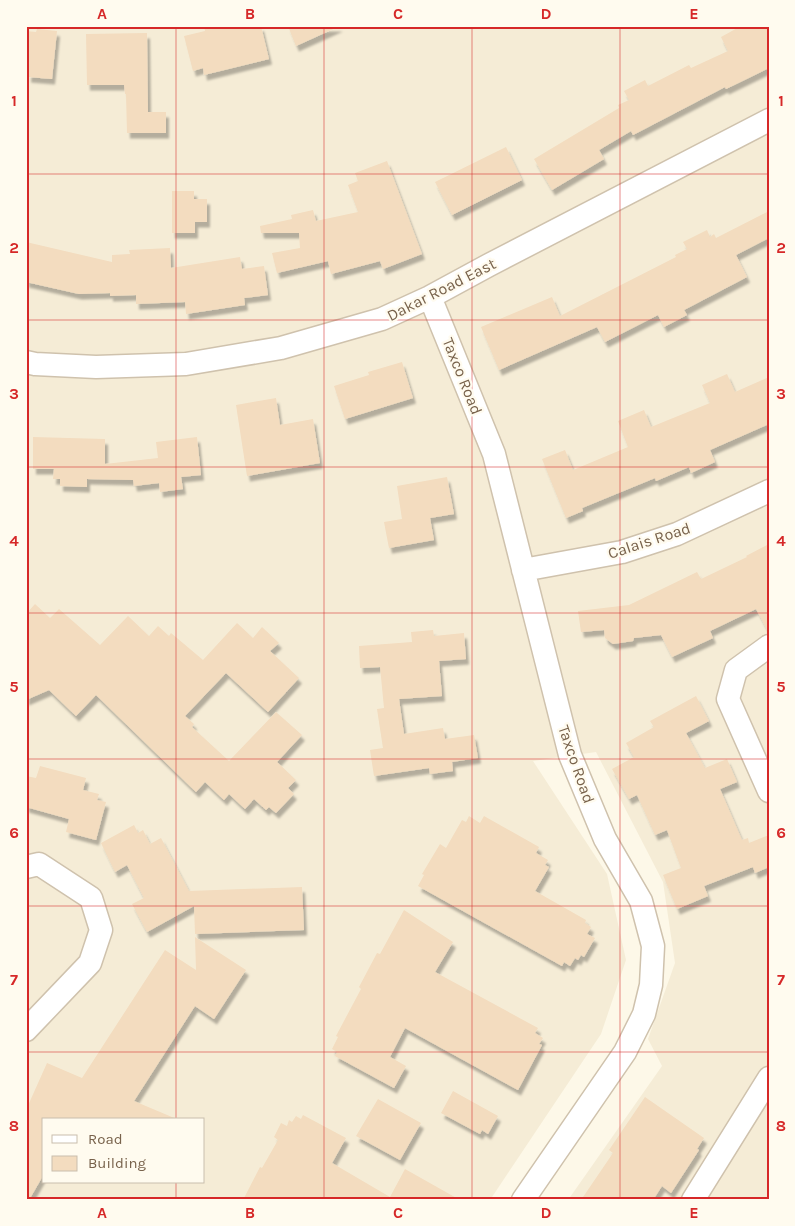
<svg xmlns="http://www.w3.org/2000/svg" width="795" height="1226" viewBox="0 0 795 1226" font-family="Karla,sans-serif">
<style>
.residential{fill:#f5ecd6;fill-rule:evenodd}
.building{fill:#f3dcbf;filter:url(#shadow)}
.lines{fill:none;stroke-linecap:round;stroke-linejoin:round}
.street-casing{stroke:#cfc2ad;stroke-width:25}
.street{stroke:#fff;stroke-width:22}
.grid{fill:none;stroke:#d62828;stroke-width:1;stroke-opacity:0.55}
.labels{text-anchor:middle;stroke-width:4.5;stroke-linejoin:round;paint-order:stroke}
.street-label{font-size:16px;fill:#78624b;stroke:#fffbef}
.neatline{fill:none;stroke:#d62828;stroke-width:2}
.grid-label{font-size:16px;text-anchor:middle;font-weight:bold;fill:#d62828}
</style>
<defs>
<filter id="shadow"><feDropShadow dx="3" dy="5.5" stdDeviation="1" flood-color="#0004"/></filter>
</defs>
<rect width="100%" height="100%" fill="#fdf8e8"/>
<path class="residential" d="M26,26H769V1200H568L662,1066L648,1039L675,963L663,882L596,752L533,761L607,874L626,960L601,1034L490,1200H26ZM44,1120H204V1182H44Z"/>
<path class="building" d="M204,26H261L269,59L204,75L203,68L193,71L184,36L205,31Z
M288,26H340L296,46Z
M741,26H769V68L726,89L725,87L633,135L631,131L599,150L604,159L552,190L534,159L619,108L618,105L629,100L624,91L645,80L648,86L689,65L691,68L728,51L721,37Z
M37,29L57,31L52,79L28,77L29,66H26V31L36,32Z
M147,33L148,112H166V133H127L126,94H125L124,85H87L86,34Z
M506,147L522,180L452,215L435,182Z
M387,161L422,254L383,269L380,261L331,274L328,261L277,273L272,253L300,248L299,233H261L260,226L292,219L291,215L313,210L316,221L358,212L348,185L358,181L355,173Z
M172,191H194V199H207V222H195V233H172Z
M769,211V238L736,255L747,277L684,310L687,315L664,327L658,315L605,342L597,327L499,370L481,327L552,297L560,316L676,257L675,255L687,249L683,242L707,230L710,237L714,234L716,238Z
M26,242L112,262V255L130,254L129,250L170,248L171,268L240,257L242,269L264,266L268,295L244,298L245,305L186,314L185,302L136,304V295L110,296V293L79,294L26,282Z
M402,362L413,398L345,419L334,386L369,375L368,372Z
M727,374L735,392L769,377V424L710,450L715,462L691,473L689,467L656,481L655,478L582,508L583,511L566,518L542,459L565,450L573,470L628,447L618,421L644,410L651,427L710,403L702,385Z
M276,398L280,425L313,419L320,463L247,476L236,405Z
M33,437L105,439V464L158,458L156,442L197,437L201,475L181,477L183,489L160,492L159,483L134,486L133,480L87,479V487L60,486V479H53L54,469H33Z
M447,477L454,514L430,518L434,540L389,548L384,522L402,519L397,486Z
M769,544V633L756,609L710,631L713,638L672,657L661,635L634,638L633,641L613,644L605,638L604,630L581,632L578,611L629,605L697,572L701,579L747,557L746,556Z
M35,604L50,618L59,609L100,645L128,616L149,636L158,626L169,636L171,633L203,660L237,623L253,638L262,627L279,643L270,651L299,678L268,712L226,673L185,716L194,724L192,727L229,761L276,712L302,735L277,762L296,780L288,788L294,794L276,813L269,807L266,810L254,799L245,809L229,794L224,800L205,782L196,792L96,695L76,716L49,690L26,700V614Z
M433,630L434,636L464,633L466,659L439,661L442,696L399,699L404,734L443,728L445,739L474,735L478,758L452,762L453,771L430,774L429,768L374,776L370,750L383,748L377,709L384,708L380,667L360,668L359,646L412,642L411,632Z
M696,696L709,721L686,733L705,768L727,759L737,782L720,789L742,840L748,838L749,843L769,835V867L755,873L753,867L704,886L708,896L677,909L663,875L681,868L667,830L655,835L637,795L629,799L612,769L634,757L626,743L654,727L650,721Z
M40,766L86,778L83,790L99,794L97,800L106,802L96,840L66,832L69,819L26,807V776L36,778Z
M469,816L480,823L484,816L539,847L536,853L548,860L545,865L549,867L535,891L586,920L585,923L591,927L587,934L595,938L584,957L581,955L578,960L575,958L570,966L564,962L562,966L418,886L424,875L422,874L440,844L446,848L462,820L466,822Z
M134,825L138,833L143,830L150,844L161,838L189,891L302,887L304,930L195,934L194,906L147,932L132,904L144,898L127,865L115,872L101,843Z
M404,910L453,942L435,972L538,1028L535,1033L543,1038L539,1044L542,1045L518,1090L405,1028L390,1057L406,1066L394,1088L335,1056L337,1052L332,1049L338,1037L336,1036L361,989L359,987L377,953L380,954Z
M195,937L246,970L214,1019L195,1006L134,1101L179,1120H44V1174L29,1200H26V1110L47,1063L82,1078L165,950L196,970Z
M453,1091L498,1116L488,1134L482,1130L480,1134L441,1113Z
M645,1097L704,1138L697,1149L699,1150L671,1193L662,1186L653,1200H581L613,1153L609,1150Z
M378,1099L421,1123L400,1160L356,1136Z
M303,1115L346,1138L332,1163L390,1197L405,1169L460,1200H243L260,1167L262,1168L278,1140L274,1137L281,1123L287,1126L289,1120L292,1122L296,1116L301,1119Z"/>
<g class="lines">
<g class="street-casing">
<path id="street" d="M430,297L494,454L570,755L605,839L641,901L653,946L651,985L644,1014L625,1052L523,1200
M26,362L35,364L96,367L186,364L281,348L382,319L430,297L489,265L769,120
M523,570L622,552L677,534L769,491
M769,646L736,670L728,699L769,791
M26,867L39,864L91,898L101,930L90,963L26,1030
M693,1200L769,1078"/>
</g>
<use href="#street" class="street"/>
</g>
<path class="grid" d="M176,26V1120M324,26V1200M472,26V1200M620,26V1200M26,174H769M26,320H769M26,467H769M26,613H769M26,759H769M26,906H769M26,1052H769M176,1182V1200"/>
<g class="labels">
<g class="street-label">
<text transform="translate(441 289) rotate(-27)" y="6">Dakar Road East</text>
<text transform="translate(463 376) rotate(68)" y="6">Taxco Road</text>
<text transform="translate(649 540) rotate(-18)" y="6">Calais Road</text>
<text transform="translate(577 764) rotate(71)" y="6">Taxco Road</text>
</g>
</g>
<rect width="795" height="1226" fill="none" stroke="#fffbef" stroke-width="55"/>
<rect x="42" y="1118" width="162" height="65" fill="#fffbef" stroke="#c9bead"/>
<rect x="52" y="1135" width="25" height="8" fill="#ffffff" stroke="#c9bead"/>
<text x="88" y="1144" font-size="15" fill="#78624b">Road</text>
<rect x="52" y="1156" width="25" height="15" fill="#f3dcbf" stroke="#c9bead"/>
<text x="88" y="1168" font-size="15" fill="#78624b">Building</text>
<rect x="28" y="28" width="740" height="1170" class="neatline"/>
<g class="grid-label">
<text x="102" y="19">A</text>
<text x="250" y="19">B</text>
<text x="398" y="19">C</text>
<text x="546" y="19">D</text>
<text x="694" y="19">E</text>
<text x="14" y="106">1</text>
<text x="781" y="106">1</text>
<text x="14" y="253">2</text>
<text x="781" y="253">2</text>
<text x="14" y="399">3</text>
<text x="781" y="399">3</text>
<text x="14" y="546">4</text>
<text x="781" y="546">4</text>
<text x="14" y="692">5</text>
<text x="781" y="692">5</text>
<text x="14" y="838">6</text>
<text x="781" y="838">6</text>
<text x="14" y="985">7</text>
<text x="781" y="985">7</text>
<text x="14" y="1131">8</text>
<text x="781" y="1131">8</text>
<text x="102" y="1218">A</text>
<text x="250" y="1218">B</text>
<text x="398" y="1218">C</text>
<text x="546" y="1218">D</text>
<text x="694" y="1218">E</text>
</g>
</svg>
